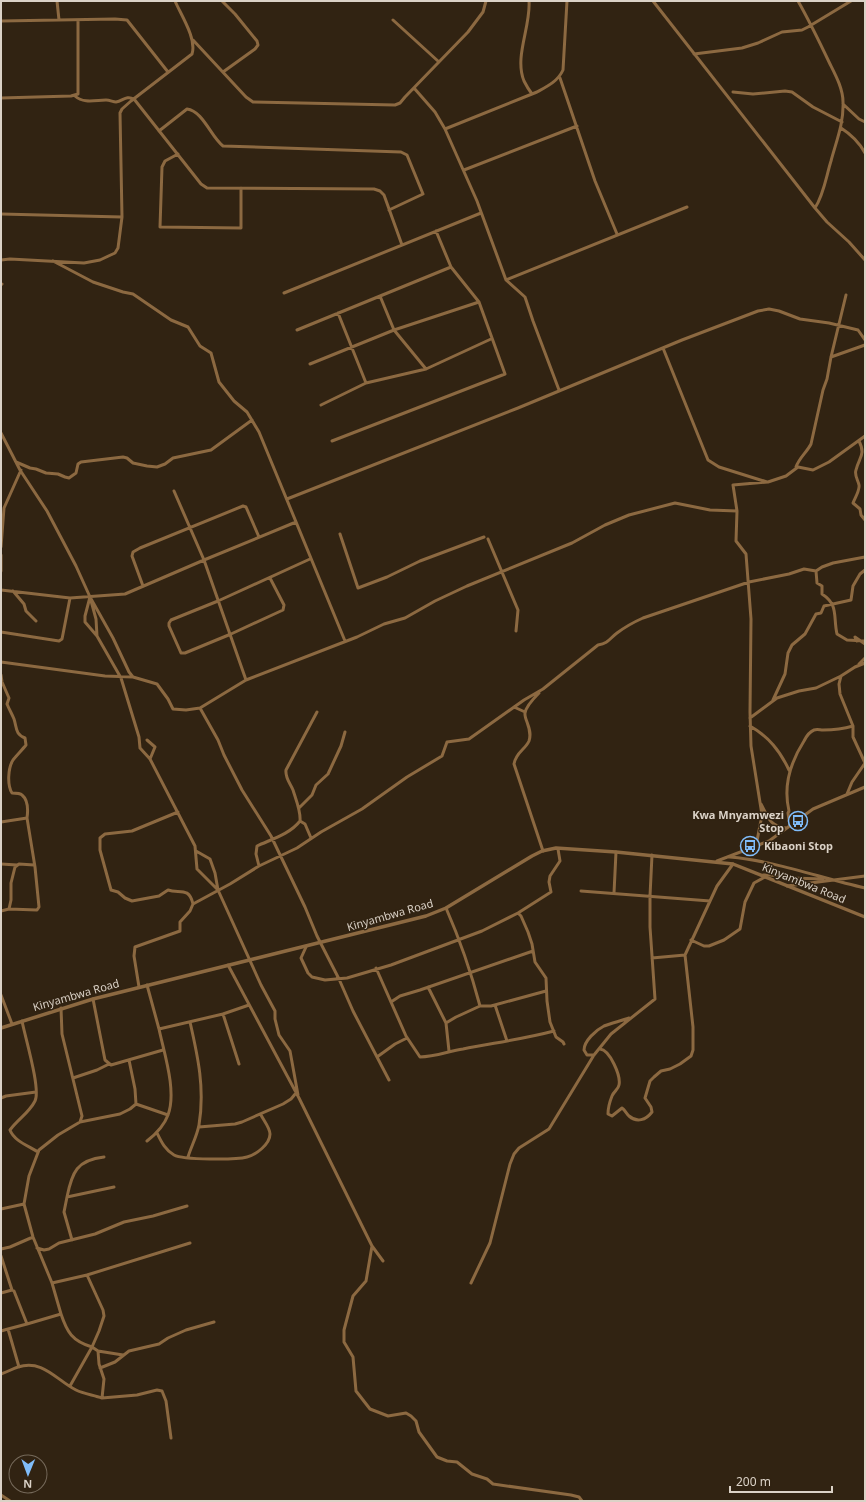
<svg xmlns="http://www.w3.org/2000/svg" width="866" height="1502" viewBox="0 0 866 1502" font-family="'Noto Sans',sans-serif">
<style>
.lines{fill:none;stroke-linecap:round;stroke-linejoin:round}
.minor{stroke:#8c6941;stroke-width:3}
.tertiary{stroke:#8c6941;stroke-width:3.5}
.labels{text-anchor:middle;stroke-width:3;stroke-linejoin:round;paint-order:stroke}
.poi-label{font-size:11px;font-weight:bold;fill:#dbd2c7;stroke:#312312;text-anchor:end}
.street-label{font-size:11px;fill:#dbd2c7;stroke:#312312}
</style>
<rect width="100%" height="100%" fill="#312312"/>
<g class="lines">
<path class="minor" d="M57,1L59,20
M222,1L235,14L257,41L258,45L255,49L223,72
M529,1C531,26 514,57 524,81C526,85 529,90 532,94
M653,1L815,208L827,222L849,242L865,260
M798,1C810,22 820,43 830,64C836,76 843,89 843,102C844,123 836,142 831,161C826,177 824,194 815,208
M393,20L439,62
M1,21L115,19L127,20L168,72
M193,40L246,97L253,102L395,105L400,103L405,97L468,32L483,12L486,1
M694,54L742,48L758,43L782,32L802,30L808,27L851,1
M560,78L595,181L617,234
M414,88L435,112L445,129L477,201L506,280L525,297L533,321L559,390
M733,92L753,94L785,91L792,92L813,107L842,122
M75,96C84,104 96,100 106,100C110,100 113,102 116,102C123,101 126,95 134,99L201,184L207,188L374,189L380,191L384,195L402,245
M1,98L71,96L78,94V20
M843,104L859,119L865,122
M841,128C852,135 859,142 865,153
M445,129L537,92C548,86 558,81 563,70L567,1
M159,131L187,109C203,111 211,137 223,146L401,152L407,155L423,194L389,210
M178,154L165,161L162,167L160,227L241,228V188
M464,170L577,126
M1,214L122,217
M1,260L10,259L84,263L100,260L115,253L118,248L122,217L120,113L122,109L131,101L192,54C197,39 181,15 175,1
M53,261L93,282L123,292L133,294L171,320L188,327L200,346L211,353L219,382L234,401L247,412L259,432L345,641
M506,280L687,207
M1,285L2,284
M284,293L481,213
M380,296L394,330L426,369
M338,313L366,383
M297,330L451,267
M663,348L708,460L719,467L767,482
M831,357L865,345
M310,364L394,330L479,302
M321,405L366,383L426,369L491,339
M1,433L20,470L47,511L76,566L90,597L113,638L129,672L133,677
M332,441L505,374L479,302L451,267L436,231
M859,441C866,455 859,457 856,470C854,475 858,480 859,485C860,490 855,498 853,503L860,509L861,515L865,520
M16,462L30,468L36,469L46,473L58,474L65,477L69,478L76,473L78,464L81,462L123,457L127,458L133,463L147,466L157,467L165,464L173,458L211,450L252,420
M796,467C799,458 807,452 811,444L823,390L827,379L831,357L846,295
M174,491L204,560L246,680
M287,499L518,408L682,340L758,311L769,309L779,311L800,319L829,323L858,330L865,340
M340,534L358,588L387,577L420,561L484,537
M488,539L518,610L516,631
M1,547L4,508L21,470
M1,555V571
M816,571L817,583L822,586V594C839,605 833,617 837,634L847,640L865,641
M270,578L284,605L283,610L231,634L185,653H181L169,626V623L171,620L218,601L310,559
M143,586L132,556L133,552L140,548L243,506L246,507L259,537
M1,590L70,598L125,594L204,560L296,522
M13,591L24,604L26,611L36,621
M1,632L59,641L62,639L63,634L70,598
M97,636L96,619L90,597L85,616V622L97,636L121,678L139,737L140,748L150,759L195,846L197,869L218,890L261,985L275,1011V1019L279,1035L290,1051L298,1095
M857,641L855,637L865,644
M1,662L105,676L133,677L157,684L168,699L173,709L186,710L200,708L246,680L357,637L384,624L405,618L435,601L467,586L572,543L605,525L629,515L675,503L710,510L737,511
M859,664L865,658
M1,675L2,682L9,698L7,704C9,709 12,714 14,719C17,728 15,734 25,738L26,745C22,750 17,755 13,760C8,768 7,785 12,793C15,793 20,793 22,795C28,800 28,811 27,818
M841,676L839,684L840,694L853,726V737L865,763
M539,693C534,698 526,706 525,713C524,720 533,729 529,741C525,750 516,752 514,764L543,851
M773,700L785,674L788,653L792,645L805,634L816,614L821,613L824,606L851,600L853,586L860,574L865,570
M514,707L525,712
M200,708L218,740L224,755L242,790L271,836L305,907L317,936L339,979L353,1011L389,1080
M750,718L777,698L799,691L816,688L841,676L855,667L865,663
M750,726C769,737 780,751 789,770
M147,740L155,747L150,759
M847,794L852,782L865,763
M761,804C768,817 770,827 787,828
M299,808L312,795L316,785L328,774L341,746L345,732
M178,812L132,831L105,834L100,838V850L111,890L118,892L125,898L132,901L159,896L168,890C179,894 189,886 193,904
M300,821L305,824L311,838
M1,822L27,818L35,867L39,907L37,910L9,909L1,911
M790,826L788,813L789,811C783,786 790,763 804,741C806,737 809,732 814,730C817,729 820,730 823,730C833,730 843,729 853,726
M756,846L762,815L751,746L750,712L751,619L746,554L736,541L737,511L733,485L768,482L786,476L798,467L813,470L829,462L865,436
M196,851L210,859L215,873L218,890
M730,857C776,861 820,878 865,888
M717,861L769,841L813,809L865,787
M1,864L17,865
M259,866L256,854L257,846C272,839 290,834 300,821C301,811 296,800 293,790C290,783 285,778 286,770L317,712
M763,875H771L791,878L823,879
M787,886L865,876
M581,891L710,901
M614,893L616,852
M446,908C460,940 471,972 480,1006
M9,909L11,900V883L15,867L19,864L34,865
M518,913L521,916L528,932L532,944L535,962L546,978L547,1001L550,1022L556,1037L563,1042L564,1044
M691,940L704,946H709L724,940L740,929L745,902L754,883L765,877
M306,947L301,958L308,973L312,977L325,980L347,978L391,965L482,931L518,913L551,892L549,882L550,876L560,861L558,849
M652,958L685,955
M228,965L299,1098L372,1246L366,1281L353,1296L344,1330V1342L353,1357L356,1391L370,1409L388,1416L406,1413L411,1416L416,1421L419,1432L437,1457L447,1461L457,1462L472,1474L487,1479L493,1484L571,1495L579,1497L582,1501
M376,968L406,1036L420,1057C435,1057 449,1051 463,1049C493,1043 524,1039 554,1031
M147,985L159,1029
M139,987L134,956L135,947L180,931V922L190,911L193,904L230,884L259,866L297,848L321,832L362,809L407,777L442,756L447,742L469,739L524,700L543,689L598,645C609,643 609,639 617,633C625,627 634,622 643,618L749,582L789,574L804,569L816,571L822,567L833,563L865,557
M428,987L446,1023L449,1051
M1,995L12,1024
M93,999L105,1060L111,1065L163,1050
M391,1002L400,996L420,990L533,951
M495,1005L507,1041
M61,1008L62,1034L82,1116L80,1122
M22,1021C25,1037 41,1089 35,1101C29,1113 18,1119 10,1130C14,1141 29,1146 38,1152
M446,1023L456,1017L480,1006H491L546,991
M600,1049C610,1050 621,1076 619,1085C618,1090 614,1091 612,1096C610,1101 608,1108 608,1114L612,1116L622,1108C625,1110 626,1113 629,1116C637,1123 646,1120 652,1112L651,1107L645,1098L650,1081L654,1077L661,1071L670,1069L680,1064L691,1056L693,1050V1027L685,955L717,886L733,864
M594,1055H587L584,1050C584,1041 596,1030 604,1026C611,1023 621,1021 629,1018
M377,1057L395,1044L407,1038
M239,1064L223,1014L249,1005
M73,1078L97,1070L109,1064
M1,1098L6,1096L36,1092
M136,1104L168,1115
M199,1127L235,1124L242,1122L283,1104L291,1099L296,1093
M157,1133C161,1141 165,1150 174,1155C183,1160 236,1160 247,1157C256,1155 270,1144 270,1134C270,1128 264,1121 261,1115
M147,1141C156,1134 164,1126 168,1115C177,1091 164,1053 159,1029L223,1014
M188,1157C191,1147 197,1136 199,1125C205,1089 198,1057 190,1022
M67,1197C72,1172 77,1160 104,1157
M1,1209L24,1204
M72,1240L64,1212L67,1197L114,1187
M372,1246L383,1261
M37,1248L44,1250L49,1249L59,1243L95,1234L124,1222L153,1216L187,1206
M1,1249L10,1247L33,1237
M1,1256L12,1290
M87,1275L190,1243
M52,1283L61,1314
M471,1283L490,1243L510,1164L514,1154L519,1148L549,1129L594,1055L611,1034L655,999L650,927V896L652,855
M1,1293L12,1290L14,1291L27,1324L8,1329L19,1367
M27,1324L61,1314C67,1332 72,1341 92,1347L99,1331L104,1316L103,1310L87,1275L52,1283L33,1237L24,1204L29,1176L39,1150L58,1135L80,1122L120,1114L130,1109L136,1104L135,1089L129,1060
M1,1331L8,1329
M98,1351L123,1355
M100,1368L115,1362L129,1351L159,1344L168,1338L186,1330L214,1322
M1,1374C7,1372 12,1369 18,1367C43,1359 56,1380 76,1390C84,1394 94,1395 102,1398L104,1379L99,1364L98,1351L92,1347L70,1386
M102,1398L137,1395L157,1390L162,1391L166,1401L171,1438
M1,1495L10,1501"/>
<path class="tertiary" d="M1,1028L93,999L426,916L446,908L532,856L542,851L556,848L616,852L733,864L865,917"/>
</g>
<defs>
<g id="bus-ring" transform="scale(1)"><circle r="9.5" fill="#312312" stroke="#80bdfa" stroke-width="1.5"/><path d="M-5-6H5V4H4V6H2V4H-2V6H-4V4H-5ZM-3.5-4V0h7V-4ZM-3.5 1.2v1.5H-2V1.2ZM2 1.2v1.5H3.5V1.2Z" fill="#80bdfa"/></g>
</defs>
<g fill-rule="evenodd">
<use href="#bus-ring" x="798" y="821"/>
<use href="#bus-ring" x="750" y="846"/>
</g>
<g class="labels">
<g class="poi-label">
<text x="784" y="819">Kwa Mnyamwezi<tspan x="784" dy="13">Stop</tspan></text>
<text x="764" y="850" text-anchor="start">Kibaoni Stop</text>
</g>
<g class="street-label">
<text transform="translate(804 883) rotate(22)" y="4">Kinyambwa Road</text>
<text transform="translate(390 915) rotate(-16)" y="4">Kinyambwa Road</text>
<text transform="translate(76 995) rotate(-16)" y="4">Kinyambwa Road</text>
</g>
</g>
<rect width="866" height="1502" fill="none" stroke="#dbd2c7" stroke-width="4"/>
<g transform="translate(28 1474) rotate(181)"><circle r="19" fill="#312312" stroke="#75695a"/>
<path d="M0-3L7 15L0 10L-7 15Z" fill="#80bdfa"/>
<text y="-6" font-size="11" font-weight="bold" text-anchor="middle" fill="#dbd2c7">N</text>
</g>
<path d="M730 1486v6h102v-6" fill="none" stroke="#dbd2c7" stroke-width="2"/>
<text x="736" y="1486" font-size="12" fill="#dbd2c7" stroke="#312312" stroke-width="3" paint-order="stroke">200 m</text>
</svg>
